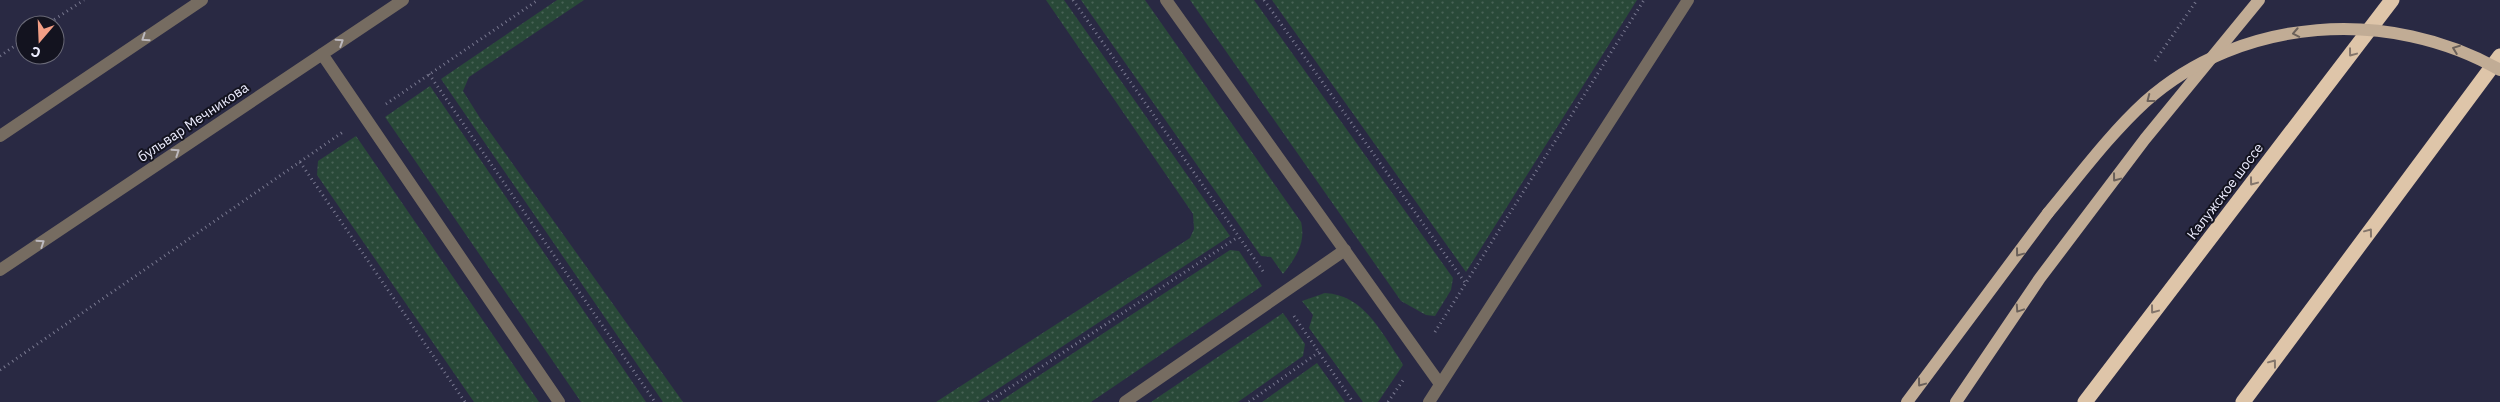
<svg xmlns="http://www.w3.org/2000/svg" width="2500" height="402" viewBox="0 0 2500 402" font-family="'IBM Plex Sans',sans-serif">
<style>
.grass{fill:url(#grass-dots)}
.lines{fill:none;stroke-linecap:round;stroke-linejoin:round}
.path{stroke:#7a7a91;stroke-width:3;stroke-dasharray:1 4;stroke-linecap:butt}
.minor{stroke:#766c61;stroke-width:12}
.major{stroke:#c1ac95;stroke-width:12}
.highway{stroke:#dec5a9;stroke-width:15}
.major-bridge{stroke:#c1ac95;stroke-width:12}
.oneway{stroke:#6a605a}
.oneway2{stroke:#bdb9bf}
.oneway3{stroke:#83756b}
.labels{text-anchor:middle;stroke-width:4;stroke-linejoin:round;paint-order:stroke}
.street-label{font-size:14px;fill:#ececfe;stroke:#13131f}
</style>
<defs>
<pattern id="grass-dots" width="8" height="8" patternUnits="userSpaceOnUse" patternTransform="scale(1.25)"><rect width="8" height="8" fill="#294938"/><path d="M2 2h.1M6 6h.1" fill="none" stroke="#486356" stroke-width="1.8" stroke-linecap="round"/></pattern>
</defs>
<rect width="100%" height="100%" fill="#292943"/>
<path class="grass" d="M557,0H584L469,77L463,91L480,118L683,402H663L441,79Z
M1046,0H1064L1230,236L978,402H936L1190,238L1194,229L1193,214Z
M1081,0H1145L1301,222C1306,243 1296,257 1283,274L1271,257L1261,256Z
M1190,0H1254L1453,278L1451,290L1435,316L1426,315L1401,301Z
M1272,0H1637L1466,272Z
M430,86L646,402H581L385,117Z
M356,136L539,402H474L317,175L318,161Z
M1230,250L1239,251L1262,286L1091,402H999Z
M1325,293C1363,295 1380,330 1399,358L1403,365L1378,402H1363L1309,328L1313,315L1302,301Z
M1283,313L1305,344L1303,356L1238,402H1151Z
M1317,363L1345,402H1262Z"/>
<g class="lines">
<path class="path" d="M1073,0L1265,274
M1264,0L1466,284
M46,25L84,0
M0,56L25,39
M2155,61L2197,0
M429,74L655,402
M386,104L538,0
M300,162L465,402
M1294,316L1353,402
M1435,332L1644,0
M0,370L343,132
M988,402L1238,237
M1249,402L1319,352
M1388,402L1404,379"/>
<path class="minor" d="M1166,0L1440,384
M322,54L559,402
M0,136L202,0
M0,270L403,0
M1125,402L1345,250
M1429,402L1688,0"/>
<path class="major" d="M1907,402L2048,213
M1956,402L2040,278L2145,139L2259,0"/>
<path class="highway" d="M2085,402L2392,0
M2243,402L2500,56"/>
<path class="major-bridge" d="M2048,213C2079,176 2109,135 2145,102C2241,16 2390,7 2500,70"/>
</g>
<defs><path id="oneway-chevron" d="M-2-3.5L2.5 0L-2 3.5" fill="none" stroke-width="1.6" stroke-linecap="round" stroke-linejoin="round" transform="scale(1.25)"/></defs>
<g class="oneway">
<use href="#oneway-chevron" transform="translate(2296 33) rotate(169)"/>
<use href="#oneway-chevron" transform="translate(2456 49) rotate(-159)"/>
<use href="#oneway-chevron" transform="translate(2150 99) rotate(142)"/>
<use href="#oneway-chevron" transform="translate(2116 178) rotate(127)"/>
<use href="#oneway-chevron" transform="translate(2019 253) rotate(127)"/>
<use href="#oneway-chevron" transform="translate(2019 309) rotate(124)"/>
<use href="#oneway-chevron" transform="translate(1921 383) rotate(127)"/>
</g>
<g class="oneway2">
<use href="#oneway-chevron" transform="translate(145 38) rotate(146)"/>
<use href="#oneway-chevron" transform="translate(340 42) rotate(-33)"/>
<use href="#oneway-chevron" transform="translate(176 152) rotate(-34)"/>
<use href="#oneway-chevron" transform="translate(41 243) rotate(-34)"/>
</g>
<g class="oneway3">
<use href="#oneway-chevron" transform="translate(2352 53) rotate(127)"/>
<use href="#oneway-chevron" transform="translate(2253 182) rotate(127)"/>
<use href="#oneway-chevron" transform="translate(2369 232) rotate(-53)"/>
<use href="#oneway-chevron" transform="translate(2154 310) rotate(127)"/>
<use href="#oneway-chevron" transform="translate(2273 363) rotate(-53)"/>
</g>
<g class="labels">
<g class="street-label">
<text transform="translate(193 122) rotate(-34)" y="5">бульвар Мечникова</text>
<text transform="translate(2225 191) rotate(-53)" y="5">Калужское шоссе</text>
</g>
</g>
<g transform="translate(40 40) rotate(199)"><circle r="24" fill="#13131f" stroke="#6a6a78"/>
<path d="M0-4L9 19L0 12L-9 19Z" fill="#f39f86"/>
<text y="-8" font-size="14" font-weight="bold" text-anchor="middle" fill="#ececfe">С</text>
</g>
</svg>
